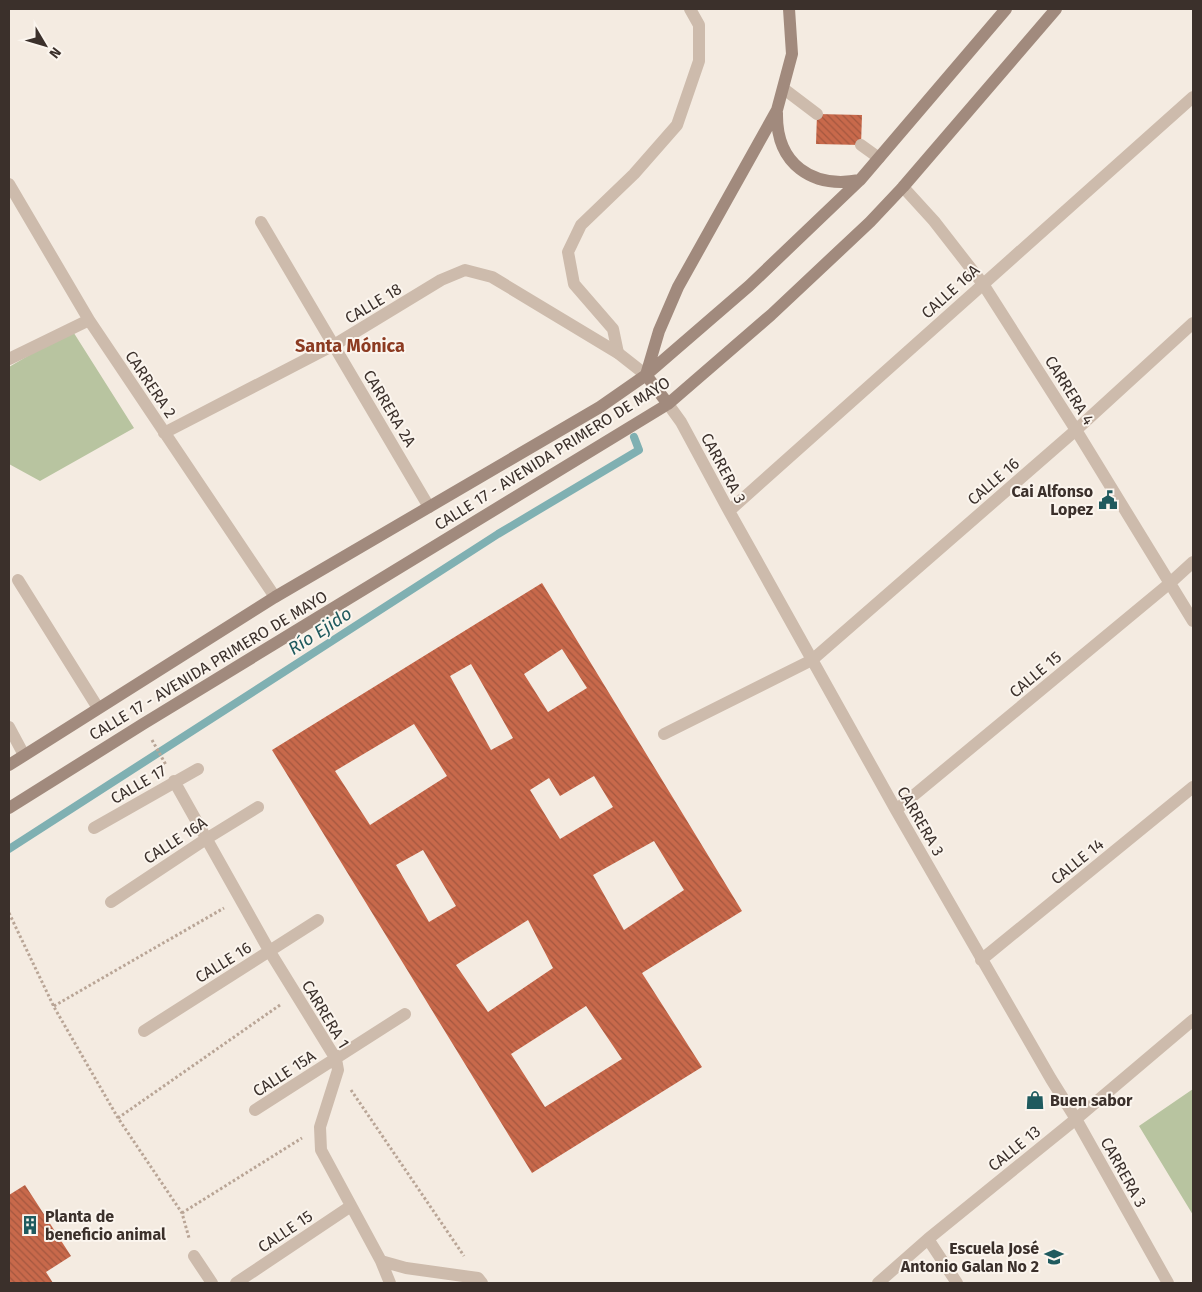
<svg xmlns="http://www.w3.org/2000/svg" width="1202" height="1292" viewBox="0 0 1202 1292" font-family="'Fira Sans',sans-serif">
<style>
.green{fill:#b8c4a0}
.lines{fill:none;stroke-linecap:round;stroke-linejoin:round}
.stream{stroke:#7fb0b2;stroke-width:8}
.building{fill:url(#building-back-hatch);fill-rule:evenodd}
.path{stroke:#b9a596;stroke-width:3;stroke-dasharray:2.5 2.5;stroke-linecap:butt}
.lane{stroke:#cdbbac;stroke-width:12}
.street{stroke:#cdbbac;stroke-width:12}
.secondary{stroke:#a18a7d;stroke-width:12}
.labels{text-anchor:middle;stroke-width:4;stroke-linejoin:round;paint-order:stroke}
.street-label{font-size:16px;fill:#3b302b;stroke:#fbf5ee}
.poi-label{font-size:16px;font-weight:bold;fill:#3b302b;stroke:#fbf5ee;text-anchor:end}
.neighbourhood-label{font-size:18px;font-weight:bold;fill:#8c3b22;stroke:#fbf5ee}
.water-label{font-size:18px;font-style:italic;fill:#1f5a5e;stroke:#fbf5ee}
</style>
<defs>
<pattern id="building-back-hatch" width="6" height="6" patternUnits="userSpaceOnUse" patternTransform="scale(1.25)"><rect width="6" height="6" fill="#c8694b"/><path d="M-1 5l2 2M0 0l6 6M5-1l2 2" fill="none" stroke="#a4573f"/></pattern>
</defs>
<rect width="100%" height="100%" fill="#f4ebe1"/>
<path class="green" d="M72,330L134,428L40,481L9,464V367Z
M1193,1089V1215L1139,1126Z"/>
<g class="lines">
<path class="stream" d="M9,849L498,534L639,450L634,437"/>
</g>
<path class="building" d="M817,114L862,115L861,145L816,144Z
M542,583L742,911L642,973L702,1067L532,1173L272,750ZM562,649L587,688L548,712L524,674ZM471,664L513,738L491,750L450,676ZM414,724L447,776L370,825L335,771ZM594,776L613,807L560,839L530,790L549,778L560,796ZM654,841L684,890L624,930L593,875ZM423,850L456,906L429,922L396,865ZM528,920L553,968L488,1012L456,965ZM586,1006L622,1059L545,1107L511,1054Z
M25,1185L71,1256L46,1272L53,1283H9V1195Z"/>
<g class="lines">
<path class="path" d="M152,740L166,765
M9,913L54,1007L118,1118L182,1213L189,1238
M54,1006L224,908
M351,1090L464,1256
M118,1118L280,1005
M182,1213L302,1138"/>
<path class="lane" d="M784,89L817,114
M861,145L879,158
M618,353L613,329L574,284L568,252L581,225L634,174L677,125L699,61V25L690,9
M18,580L98,708
M664,734L812,660"/>
<path class="street" d="M9,184L89,320L275,597
M903,187L934,221L983,284L1076,430L1193,621
M261,222L429,507
M9,359L89,320
M668,404L681,422L729,511L896,810L1051,1079L1076,1119L1168,1283
M164,433L334,345L441,280L465,270L492,277L618,353L646,375
M729,511L1193,97
M812,660L1076,430L1193,323
M9,727L24,755
M174,781L270,952L336,1059L338,1070L320,1127L321,1150L381,1261L406,1268L478,1278L482,1283
M896,810L1170,583L1193,562
M94,828L198,769
M111,902L206,839L258,807
M981,960L1193,787
M144,1031L318,920
M255,1110L405,1014
M928,1239L957,1283
M194,1256L212,1283
M381,1261L390,1283
M236,1283L351,1206
M878,1283L928,1239L1076,1119L1193,1020"/>
<path class="secondary" d="M777,113C776,164 812,189 860,180
M668,404L646,375L659,331L678,287L777,110L792,54L789,9
M9,765L275,597L600,407L646,375L749,286L860,180L1006,9
M9,808L143,724L668,404L771,315L870,222L903,187L1056,9"/>
</g>
<defs>
<g id="civic-bare" transform="scale(1.5)"><path d="M-.6-6.5H3V-4.5H.6V-3L4-1V1h2V6H-6V1h2V-1L-.6-3ZM-1.2 2.5V6h2.4V2.5Z" fill="#1f5a5e" stroke="#fbf5ee" stroke-width="2.5" paint-order="stroke"/></g>
<g id="shop-bare" transform="scale(1.5)"><path d="M-5-2.5h2.3a2.7 3.5 0 0 1 5.4 0H5L5.5 6h-11ZM-1.5-2.5h3a1.5 2.3 0 0 0-3 0Z" fill="#1f5a5e" stroke="#fbf5ee" stroke-width="2.5" paint-order="stroke"/></g>
<g id="building-bare" transform="scale(1.5)"><path d="M-4-6H4V6H1V3H-1V6H-4ZM-2.5-4.3h1.7v1.8h-1.7ZM.8-4.3h1.7v1.8H.8ZM-2.5-1h1.7V.8h-1.7ZM.8-1h1.7V.8H.8Z" fill="#1f5a5e" stroke="#fbf5ee" stroke-width="2.5" paint-order="stroke"/></g>
<g id="school-bare" transform="scale(1.5)"><path d="M0-5L7-2L0 1L-7-2ZM-4 1L0 2.5L4 1V4Q0 6-4 4Z" fill="#1f5a5e" stroke="#fbf5ee" stroke-width="2.5" paint-order="stroke"/></g>
</defs>
<g fill-rule="evenodd">
<use href="#civic-bare" x="1108" y="500"/>
<use href="#shop-bare" x="1035" y="1100"/>
<use href="#building-bare" x="30" y="1225"/>
<use href="#school-bare" x="1054" y="1257"/>
</g>
<g class="labels">
<g class="street-label">
<text transform="translate(950 291) rotate(-42)" y="6">CALLE 16A</text>
<text transform="translate(373 303) rotate(-31)" y="6">CALLE 18</text>
<text transform="translate(151 384) rotate(56)" y="6">CARRERA 2</text>
<text transform="translate(1070 390) rotate(58)" y="6">CARRERA 4</text>
<text transform="translate(390 408) rotate(59)" y="6">CARRERA 2A</text>
<text transform="translate(552 453) rotate(-32)" y="6">CALLE 17 - AVENIDA PRIMERO DE MAYO</text>
<text transform="translate(724 468) rotate(62)" y="6">CARRERA 3</text>
<text transform="translate(993 481) rotate(-41)" y="6">CALLE 16</text>
<text transform="translate(208 665) rotate(-31)" y="6">CALLE 17 - AVENIDA PRIMERO DE MAYO</text>
<text transform="translate(1035 674) rotate(-40)" y="6">CALLE 15</text>
<text transform="translate(138 784) rotate(-30)" y="6">CALLE 17</text>
<text transform="translate(921 821) rotate(60)" y="6">CARRERA 3</text>
<text transform="translate(175 840) rotate(-33)" y="6">CALLE 16A</text>
<text transform="translate(1077 861) rotate(-39)" y="6">CALLE 14</text>
<text transform="translate(223 962) rotate(-32)" y="6">CALLE 16</text>
<text transform="translate(326 1014) rotate(59)" y="6">CARRERA 1</text>
<text transform="translate(284 1073) rotate(-33)" y="6">CALLE 15A</text>
<text transform="translate(1014 1148) rotate(-39)" y="6">CALLE 13</text>
<text transform="translate(1124 1172) rotate(61)" y="6">CARRERA 3</text>
<text transform="translate(285 1231) rotate(-34)" y="6">CALLE 15</text>
</g>
<g class="poi-label">
<text x="1093" y="497">Cai Alfonso<tspan x="1093" dy="18">Lopez</tspan></text>
<text x="1050" y="1106" text-anchor="start">Buen sabor</text>
<text x="45" y="1222" text-anchor="start">Planta de<tspan x="45" dy="18">beneficio animal</tspan></text>
<text x="1039" y="1254">Escuela José<tspan x="1039" dy="18">Antonio Galan No 2</tspan></text>
</g>
<g class="neighbourhood-label">
<text x="350" y="352">Santa Mónica</text>
</g>
<g class="water-label">
<text transform="translate(320 631) rotate(-33)" y="6">Río Ejido</text>
</g>
</g>
<rect width="1202" height="1292" fill="none" stroke="#3b302b" stroke-width="20"/>
<g transform="translate(45 45) rotate(128)" stroke="#fbf5ee" stroke-width="4" paint-order="stroke">
<path d="M0-4L9 19L0 12L-9 19Z" fill="#3b302b"/>
<text y="-8" font-size="14" font-weight="bold" text-anchor="middle" fill="#3b302b">N</text>
</g>
</svg>
